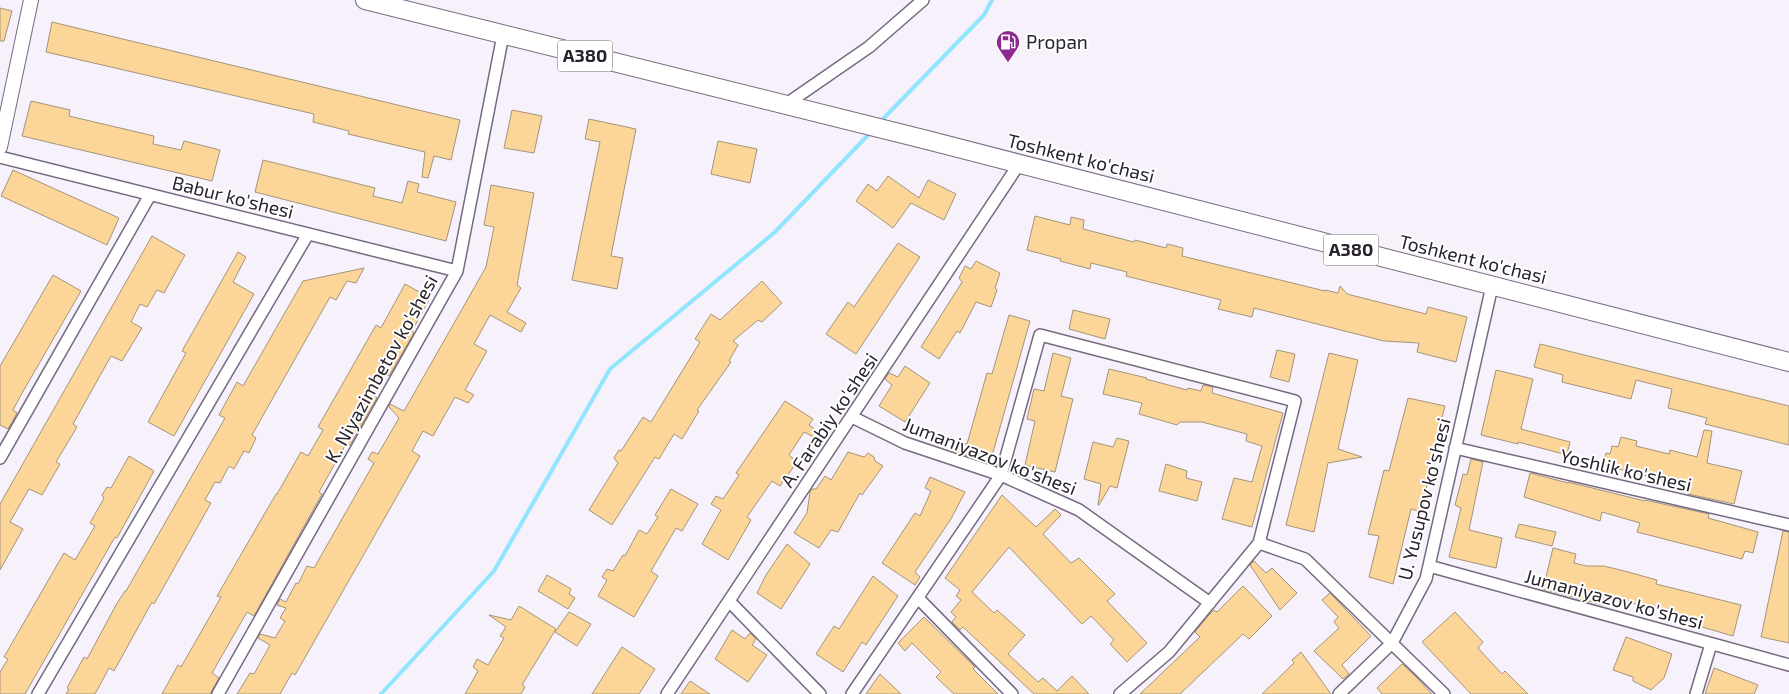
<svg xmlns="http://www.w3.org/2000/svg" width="1789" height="694" viewBox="0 0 1789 694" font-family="'Exo 2',sans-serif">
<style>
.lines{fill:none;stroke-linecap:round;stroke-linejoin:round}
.stream{stroke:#91e5fe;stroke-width:4}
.building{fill:#fbd698;stroke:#a4947b}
.minor-casing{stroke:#776981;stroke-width:14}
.tertiary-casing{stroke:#776981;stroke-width:16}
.trunk-casing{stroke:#776981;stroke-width:20}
.minor{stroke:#fff;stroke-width:11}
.tertiary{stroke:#fff;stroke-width:14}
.trunk{stroke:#fff;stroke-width:18}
.labels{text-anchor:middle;stroke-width:4;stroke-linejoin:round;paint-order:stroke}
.shield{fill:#fff;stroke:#68646b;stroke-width:1}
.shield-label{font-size:18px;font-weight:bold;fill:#28222c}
.poi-label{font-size:19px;fill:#28222c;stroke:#fff;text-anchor:start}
.street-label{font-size:19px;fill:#28222c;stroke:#fff}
</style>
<rect width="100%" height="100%" fill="#f7f1fc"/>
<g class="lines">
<path class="stream" d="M879,123L984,15L992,0
M381,694L494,571L610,369L774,233L871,132"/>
</g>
<path class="building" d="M0,8L12,11L4,41H0Z
M52,22L460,120L451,160L434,156L428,178L422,177L425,152L348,134L349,131L313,122L314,114L46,52Z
M31,101L70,110L69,116L154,136L153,144L181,150L184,141L220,150L212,181L22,136Z
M512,110L542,116L534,153L504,148Z
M589,119L636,129L611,256L623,258L617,289L572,280L600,142L585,139Z
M718,141L757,149L750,183L711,174Z
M263,160L375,188L373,196L402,203L408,181L419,184L417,192L456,202L446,241L255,192Z
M13,170L119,218L107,245L1,196Z
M888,176L919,198L928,180L956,194L944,220L911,203L893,228L856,201L868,184L877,191Z
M491,185L534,193L517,285L521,288L507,312L526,323L521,332L490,315L474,344L487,351L465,390L474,395L468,403L455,397L433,436L423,431L412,451L420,456L295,675L292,673L280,694H237L250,673L254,674L270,645L258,638L260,634L275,638L285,621L280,618L286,608L277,605L280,599L286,602L296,583L298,584L307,566L314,568L374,463L368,459L372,452L378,454L399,418L389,407L390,404L404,411L486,267L494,227L484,225Z
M1035,216L1070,225L1071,217L1084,220L1083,229L1134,242L1135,240L1166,248L1167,244L1183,248L1182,256L1325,291V290L1338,293L1340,286L1347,294L1426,314L1428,307L1467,317L1456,362L1417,352L1419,343L1384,341L1254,308L1252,317L1218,309L1221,300L1126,276L1127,272L1091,263L1090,269L1060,261L1061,259L1027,250Z
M152,236L185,255L164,293L157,290L147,307L140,304L131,322L142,328L122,361L111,356L73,424L77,427L56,462L60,464L42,495L29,489L10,522L23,529L0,570V504Z
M898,243L920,257L856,354L826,334L848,302L854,307Z
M238,252L246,257L233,282L254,294L174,436L148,422L186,353L182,351Z
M976,261L1000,273L995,288L997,290L991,307L976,302L960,333L957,331L939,359L921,347L962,282L959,278L965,266L971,269Z
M364,268L356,283L347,281L336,300L330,297L252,435L256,438L249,453L244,451L234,469L229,466L220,483L215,482L205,500L211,503L154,604L152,602L114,671L109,668L95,694H66L69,689L67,688L84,657L87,659L116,605L125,591H126L225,418L219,415L237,382L243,386L303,281Z
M53,275L81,291L21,395L13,410L17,413L8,429L0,425V366Z
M762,281L782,303L762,322L758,320L733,341L738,345L729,361L731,362L697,410L699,411L682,439L674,434L659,459L655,457L612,525L589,510L618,463L614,458L619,450L621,451L643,417L651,422L700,342L695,339L711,314L720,320Z
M405,284L430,298L412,331L414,333L389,376L385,374L374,395L377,398L350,445L346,444L319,492L322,494L254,616L247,612L212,673L219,678L210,694H162L178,665L181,667L221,597L217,596L276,494H277L301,452L308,456L323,430L318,427L376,325L381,328Z
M1073,310L1110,319L1105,339L1069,329Z
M1009,315L1030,321L990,463L955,452L959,442L967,444L987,373L992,374Z
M1540,344L1789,406V445L1705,424L1707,418L1668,408L1672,389L1636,380L1631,399L1562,382L1563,375L1534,367Z
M1277,350L1295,354L1289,382L1270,377Z
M1053,353L1071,358L1061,396L1073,399L1055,472L1025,465L1035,421L1027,419L1034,389L1044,391Z
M1329,353L1358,360L1338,449L1362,457L1328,463L1314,532L1286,525Z
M905,366L930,383L905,422L879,406L892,385L885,379L889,373L898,377Z
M1109,369L1147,378L1146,379L1187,390L1188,388L1201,391L1203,385L1213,387L1212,393L1283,413L1252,527L1222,519L1234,478L1252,482L1262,446L1246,441L1247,434L1202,422H1180L1177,425L1139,414L1142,403L1103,394Z
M1496,370L1533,379L1521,429L1570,442L1567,455L1518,442V444L1481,435Z
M1408,398L1445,406L1430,465L1427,480L1428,481L1421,512L1411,509L1393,584L1369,577L1379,536L1368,534L1384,470L1389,471Z
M785,401L813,419L809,425L826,437L823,442L804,432L789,455L797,462L780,486L772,481L747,517L751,520L728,560L702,544L721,510L711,504L716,496L723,499L739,475L736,473Z
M1704,430L1712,431L1707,463L1742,471L1734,504L1688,494L1690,487L1603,465L1606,453L1610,454L1612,446L1618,447L1621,437L1637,441L1636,446L1669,454L1670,450L1697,457Z
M1117,438L1129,441L1117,488L1110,486L1099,505H1098L1101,484L1084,479L1093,442L1113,447Z
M848,452L864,457L868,453L874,457L875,461L883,466L862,495L860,493L838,532L831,530L819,548L794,533L807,513L810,492L812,489H816L825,476L831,480Z
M129,456L154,471L117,538L115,537L25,694H0V672L8,659L4,657L64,553L75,560L95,526L90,523L104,498L102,495L107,487L111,488Z
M1471,459L1483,462L1469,530L1502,538L1496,568L1449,557L1461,508L1455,505L1463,474L1467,475Z
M1166,464L1187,471L1186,478L1202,482L1197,501L1159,491Z
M1530,473L1568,483V482L1645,501V500L1709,514L1708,518L1758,532L1753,553L1745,551L1742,559L1637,532L1640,523L1602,512L1600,521L1524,497Z
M930,477L965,492L951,519L915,572L920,577L915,585L882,563L915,513L920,516L931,491L925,488Z
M671,489L698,504L682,531L676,528L651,571L658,576L634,617L598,596L607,580L602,577L607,569L613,571L623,555L625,556L639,530L647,534L658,517L655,515Z
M1002,495L1036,527L1055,509L1061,515L1043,534L1071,563L1079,558L1115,594L1107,601L1147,643L1127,662L1110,644L1114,640L1091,616L1082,624L1009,547L972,592L994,613L997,610L1025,635L1008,654L1038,682L1043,678L1057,691L1072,676L1089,694H1034L963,627L960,630L952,622L956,617L951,612L961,600L956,596L960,590L945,578Z
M1519,524L1556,532L1552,546L1515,537Z
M1783,531L1789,532V643L1761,637Z
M787,544L810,564L781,609L757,593L766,575Z
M1553,548L1576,554L1574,563L1587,566H1604L1628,572L1657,580L1656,584L1741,605L1733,636L1695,625L1697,620L1628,602L1606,597L1603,605L1543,589Z
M1254,561L1266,573L1272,568L1297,593L1280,610L1250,565Z
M547,575L571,589L569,594L575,598L568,609L538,591Z
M873,576L898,596L866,645L862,642L843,672L816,654L834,626L839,629Z
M1243,586L1272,616L1249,639L1243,634L1180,694H1140L1200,637L1195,632L1208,616L1214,610L1217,612Z
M1330,593L1371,636L1342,665L1349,674L1343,679L1314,651L1339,628L1334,622L1338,617L1322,600Z
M519,606L556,629L522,685L525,687L521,694H465L478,671L473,667L477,659L488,665L504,638L500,636L506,627L489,615L511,620Z
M569,612L591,624L577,646L555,632Z
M1455,612L1483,642L1478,648L1502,674L1505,671L1528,694H1471L1422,642Z
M924,617L975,667L973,669L998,694H954L936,677L941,672L912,643L905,651L898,643Z
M732,630L745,639L750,633L756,639L752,645L767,655L748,682L715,659Z
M1626,637L1672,654L1664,678L1651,690L1633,681V677L1613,670Z
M622,647L655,669L639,694H592Z
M1301,652L1331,694H1262L1294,663L1292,660Z
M1402,664L1414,675L1432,694H1382L1377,688Z
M1714,668L1758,685L1754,694H1705Z
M880,674L901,694H866Z
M690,681L710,694H681Z"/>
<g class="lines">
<g class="minor-casing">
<path id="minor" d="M785,105L869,47L923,0
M0,157L457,271
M852,417L905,443L1001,475L1079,510L1210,603
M1455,448L1789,525
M0,458L150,195
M1259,543L1305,559L1444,694
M1429,566L1789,665
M918,598L1012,694
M729,601L820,694
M38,694L308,234
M218,694L457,271L503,35
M667,694L1019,164
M852,694L1001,475L1040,335L1295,401L1259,543L1169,652L1120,694
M1339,694L1392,643L1426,579L1492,286
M1696,694L1711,644"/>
</g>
<g class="tertiary-casing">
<path id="tertiary" d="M0,147L31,0"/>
</g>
<g class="trunk-casing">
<path id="trunk" d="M365,0L927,140L1789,362"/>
</g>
<use href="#minor" class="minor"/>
<use href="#tertiary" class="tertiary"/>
<use href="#trunk" class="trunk"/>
</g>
<defs>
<g id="fuel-pin" transform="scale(1.25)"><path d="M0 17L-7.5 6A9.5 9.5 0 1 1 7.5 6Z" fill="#8d298f" stroke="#fff"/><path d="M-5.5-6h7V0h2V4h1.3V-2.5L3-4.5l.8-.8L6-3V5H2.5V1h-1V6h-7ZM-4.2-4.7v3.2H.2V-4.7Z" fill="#fff"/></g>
</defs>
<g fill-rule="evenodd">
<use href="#fuel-pin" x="1008" y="42"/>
</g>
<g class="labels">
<g class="shield">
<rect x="557.5" y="40.5" width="55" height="31" rx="4"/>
<rect x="1323.5" y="234.5" width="55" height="31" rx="4"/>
</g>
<g class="shield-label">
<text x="585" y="62">A380</text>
<text x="1351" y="256">A380</text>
</g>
<g class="poi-label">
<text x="1026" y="49">Propan</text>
</g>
<g class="street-label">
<text transform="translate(1081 158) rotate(14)" y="7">Toshkent ko'chasi</text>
<text transform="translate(233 197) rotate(14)" y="7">Babur ko'shesi</text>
<text transform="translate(1473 259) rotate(14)" y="7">Toshkent ko'chasi</text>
<text transform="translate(381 369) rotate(-61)" y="7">K. Niyazimbetov ko'shesi</text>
<text transform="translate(829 420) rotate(-56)" y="7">A. Farabiy ko'shesi</text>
<text transform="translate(990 456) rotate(21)" y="7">Jumaniyazov ko'shesi</text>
<text transform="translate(1626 470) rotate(13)" y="7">Yoshlik ko'shesi</text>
<text transform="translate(1424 499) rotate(-76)" y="7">U. Yusupov ko'shesi</text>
<text transform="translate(1614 599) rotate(15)" y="7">Jumaniyazov ko'shesi</text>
</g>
</g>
</svg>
